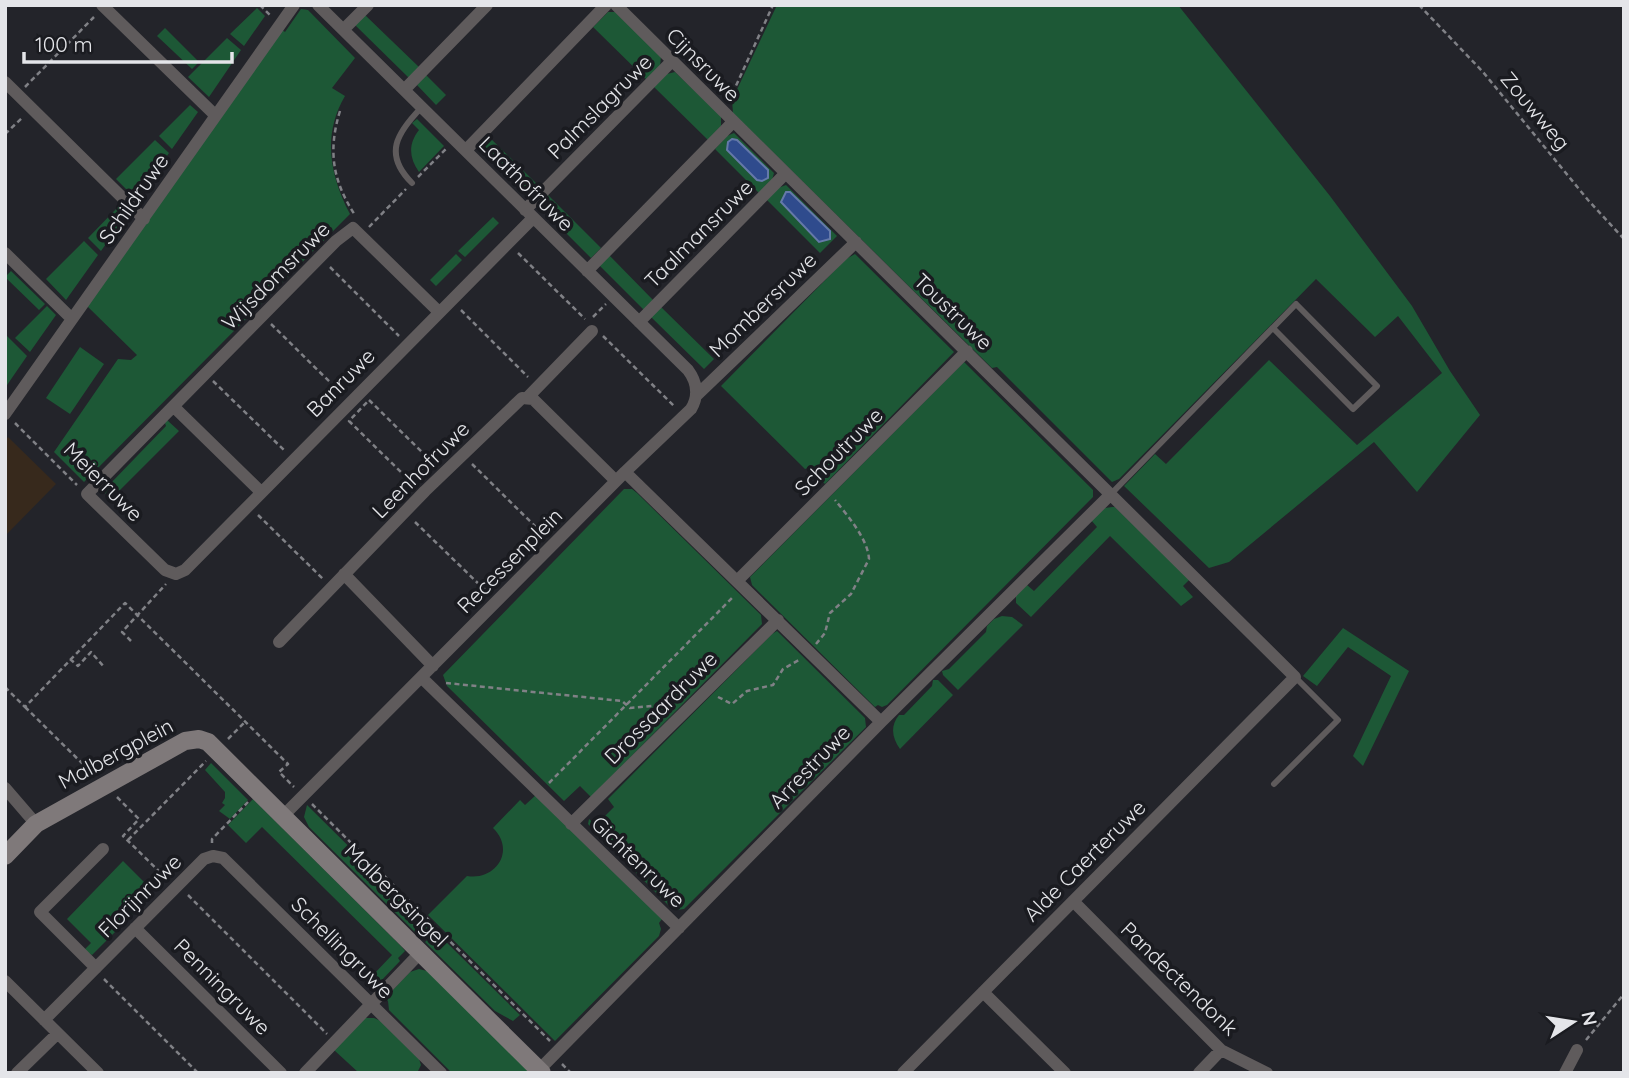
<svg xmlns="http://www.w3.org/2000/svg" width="1629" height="1078" viewBox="0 0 1629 1078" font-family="Quicksand,sans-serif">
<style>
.education{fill:#37291c}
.green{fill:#1d5836}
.water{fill:#2f4b8d;stroke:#6579a9;stroke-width:2}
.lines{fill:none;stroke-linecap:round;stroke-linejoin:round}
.path{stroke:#808186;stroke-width:2.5;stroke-dasharray:5 3.5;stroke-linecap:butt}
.lane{stroke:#5f5b5c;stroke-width:6}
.street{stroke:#5f5b5c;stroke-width:12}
.secondary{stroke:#7f797a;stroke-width:18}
.labels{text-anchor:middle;stroke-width:7;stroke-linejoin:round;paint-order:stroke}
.street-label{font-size:21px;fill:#e4e5e9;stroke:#1a1b20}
</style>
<rect width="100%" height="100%" fill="#23242a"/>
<path class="education" d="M8,437L56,484L5,536V441Z"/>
<path class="green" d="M777,5H1178L1330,196L1412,306L1450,371L1480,415L1417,492L1374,442L1229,562L1209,568L1124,486L1155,454L1166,464L1269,360L1357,445L1442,373L1398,316L1375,337L1316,279L1119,479L1112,482L997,367L992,368L733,113L732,100Z
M257,8L265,16L244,46L230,34Z
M301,9L308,10L355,58L332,88L345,96C322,135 330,176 350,214L84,482L54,452L118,359L131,360L137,355L87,306L281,29L285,32Z
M608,12H615L661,56L660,67L647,80L593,27Z
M365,15L420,68L409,78L355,25Z
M165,28L199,62L192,69L157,36Z
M227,38L241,50L209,97L188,77Z
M675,72L721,116V126L708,140L654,87L667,74Z
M426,75L446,95L436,105L417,85Z
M190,105L198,112L172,149L159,136Z
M417,119L444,146L419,172C409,158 408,144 419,130L412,123Z
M734,133L774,173L772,180L759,193L715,149L727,136Z
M487,135L540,187L530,197L477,145Z
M155,140L169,153L136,199L116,179Z
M786,185L837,236L820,253L767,200L778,188Z
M548,195L601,248L591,258L538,205Z
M118,207L126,215L101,251L88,238Z
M493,217L499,223L465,257L458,251Z
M84,241L98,255L66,300L46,279Z
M456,254L462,260L436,286L430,280Z
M855,254L954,352L825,484L808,468L805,469L721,386L846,259Z
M609,255L653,300L644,310L599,265Z
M11,271L45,304L39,310L5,277Z
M47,306L56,315L30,352L15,338Z
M661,307L714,359L704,369L651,317Z
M7,336L27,356L5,388V338Z
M80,347L104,364L70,414L46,398Z
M964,362L1093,490V497L887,705L882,707L878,705L875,707L752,585L750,577Z
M167,420L179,431L110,500L101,487L104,484L108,486L166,426L165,423Z
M624,489H632L637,493L761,615L762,624L591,797L580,786L564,801L447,686L443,675Z
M1112,507H1115L1190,579L1183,586L1193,597L1181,606L1110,536L1031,617L1016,603V596L1027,585L1034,591L1097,527L1091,520L1105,508Z
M1002,616L1012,617L1023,625L958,690L943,675L942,671L949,669L986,632L987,626L994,619Z
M1343,628L1409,671L1363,766L1353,756L1391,676L1348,647L1317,686L1303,676Z
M777,631L865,718L866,727L684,909L677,910L670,907L588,824L589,819L596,825L614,807L608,799L772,634Z
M933,680H938L953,695L900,749C892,738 890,726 899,715H904L932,686Z
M211,763L248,800L230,819L219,811L225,805L222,803L225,798V792L205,770Z
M536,795L662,919L659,923L661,929L659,936L555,1041L428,915L467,876C496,881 516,850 493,828L520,800L525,805Z
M253,799L402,947L405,951L398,958L400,961L380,982L373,975L392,955L262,827L246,843L228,825Z
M307,805L416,913L414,916L418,919L420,917L431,927L421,938L309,827L304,817Z
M123,861L146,884L134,896L142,905L92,955L84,950L91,943L67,919Z
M436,932L520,1015L513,1021L495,1011L425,942Z
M419,969L427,971L530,1073H452L389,1010L388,1001L385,998L410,972Z
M365,1018H374L381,1021L419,1059L421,1065L417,1073H359L334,1050Z"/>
<path class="water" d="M732,139L737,140L768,170V178L762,181L757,180L727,150L728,142Z
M786,192H790L830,231V239L819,242L781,202Z"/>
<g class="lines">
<path class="path" d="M260,5L270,15
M1419,5L1483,72L1588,200L1624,239
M25,87L94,17
M729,101L773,5
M340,111C328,150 332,180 355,215
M5,134L22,118
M418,177L446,149
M369,227L406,189
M518,253L585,319
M330,267L399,336
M461,310L528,377
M593,317L606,304
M271,324L341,393
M603,336L675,407
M213,381L286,452
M369,400L430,460L410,481L349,421Z
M15,423L77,485
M472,464L545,536
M258,515L323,579
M415,522L488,593
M131,641L122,632L166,584
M816,644L825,633L830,613L851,594L869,559C868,539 847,515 835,500
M70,659L78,666L91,652L105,668
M446,683L622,701L630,708L674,704
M5,687L25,707L125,603L288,764L279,772L294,787
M718,697L732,704L747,691L773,685L783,669L799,660
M25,707L94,775
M228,739L245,722
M549,783L734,596
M117,797L139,819L123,836L166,878
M312,804L550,1041
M128,840L206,761
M212,843V839L248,802
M188,895L327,1034
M426,938L435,928
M104,979L198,1073
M1586,1040L1624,994
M562,1064L571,1073"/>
<path class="lane" d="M412,183C383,154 397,133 421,108
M1111,494L1296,304L1377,386L1353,409L1273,328
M1274,784L1338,720L1295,677"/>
<path class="street" d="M102,5L215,115
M616,5L1295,677L903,1073
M344,29L368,5
M5,82L144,219
M405,89L487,5
M466,150L606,5
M525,210L672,61
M5,253L72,319
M587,271L733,122
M439,312L353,228L336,241L87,494L165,570L176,574L185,570L533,218
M639,322L786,173
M696,396L856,242
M528,397L592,331
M174,407L261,492
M5,414L294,5
M625,472L881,722
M344,574L433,666
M738,580L967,351
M279,642L425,491L522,398L533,399L616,481
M422,678L679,928
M5,788L36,824
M283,816L625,472L691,409C699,396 697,382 688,370L318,5
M571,824L778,620
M1073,901L1221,1050L1267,1073
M135,928L281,1073
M96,968L40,912L103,849
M5,981L98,1073
M983,992L1065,1073
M44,1020L204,859L213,856L223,858L441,1073
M539,1070L881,722L1111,494
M17,1073L57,1034
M305,1073L421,952
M1199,1073L1221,1050
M1565,1073L1577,1050"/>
<path class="secondary" d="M5,856L36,824L185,741L199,739L208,742L542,1073"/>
</g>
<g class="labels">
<g class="street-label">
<text transform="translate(703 65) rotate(45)" y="7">Cijnsruwe</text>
<text transform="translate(600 107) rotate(-45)" y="7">Palmslagruwe</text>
<text transform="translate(1535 111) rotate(50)" y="7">Zouwweg</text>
<text transform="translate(526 184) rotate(45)" y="7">Laathofruwe</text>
<text transform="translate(134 199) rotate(-55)" y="7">Schildruwe</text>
<text transform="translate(699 234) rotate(-45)" y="7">Taalmansruwe</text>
<text transform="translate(276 276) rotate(-45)" y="7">Wijsdomsruwe</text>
<text transform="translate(763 305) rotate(-44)" y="7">Mombersruwe</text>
<text transform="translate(953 312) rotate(44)" y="7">Toustruwe</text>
<text transform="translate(341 383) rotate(-45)" y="7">Banruwe</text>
<text transform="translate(839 452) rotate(-45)" y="7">Schoutruwe</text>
<text transform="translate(421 470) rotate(-45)" y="7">Leenhofruwe</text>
<text transform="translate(103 482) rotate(45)" y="7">Meierruwe</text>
<text transform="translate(510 561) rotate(-45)" y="7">Recessenplein</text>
<text transform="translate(661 708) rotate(-45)" y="7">Drossaardruwe</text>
<text transform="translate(116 754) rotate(-28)" y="7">Malbergplein</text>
<text transform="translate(810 767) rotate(-46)" y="7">Arrestruwe</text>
<text transform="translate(1085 861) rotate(-45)" y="7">Alde Caerteruwe</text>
<text transform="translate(638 862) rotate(44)" y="7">Gichtenruwe</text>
<text transform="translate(396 895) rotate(45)" y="7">Malbergsingel</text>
<text transform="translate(140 896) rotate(-45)" y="7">Florijnruwe</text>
<text transform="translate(342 948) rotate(45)" y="7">Schellingruwe</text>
<text transform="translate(1179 979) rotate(44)" y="7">Pandectendonk</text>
<text transform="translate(222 987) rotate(45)" y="7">Penningruwe</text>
</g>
</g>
<rect width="1629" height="1078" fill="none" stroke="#e4e5e9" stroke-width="14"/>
<g transform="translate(1573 1022) rotate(78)" stroke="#1a1b20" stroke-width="5" paint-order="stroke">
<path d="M0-5L12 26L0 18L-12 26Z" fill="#e4e5e9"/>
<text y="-10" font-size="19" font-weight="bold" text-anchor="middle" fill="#e4e5e9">N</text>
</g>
<path d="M24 52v10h208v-10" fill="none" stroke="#e4e5e9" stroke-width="3.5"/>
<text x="35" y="52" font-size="21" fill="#e4e5e9" stroke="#1a1b20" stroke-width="5" paint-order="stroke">100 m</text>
</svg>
